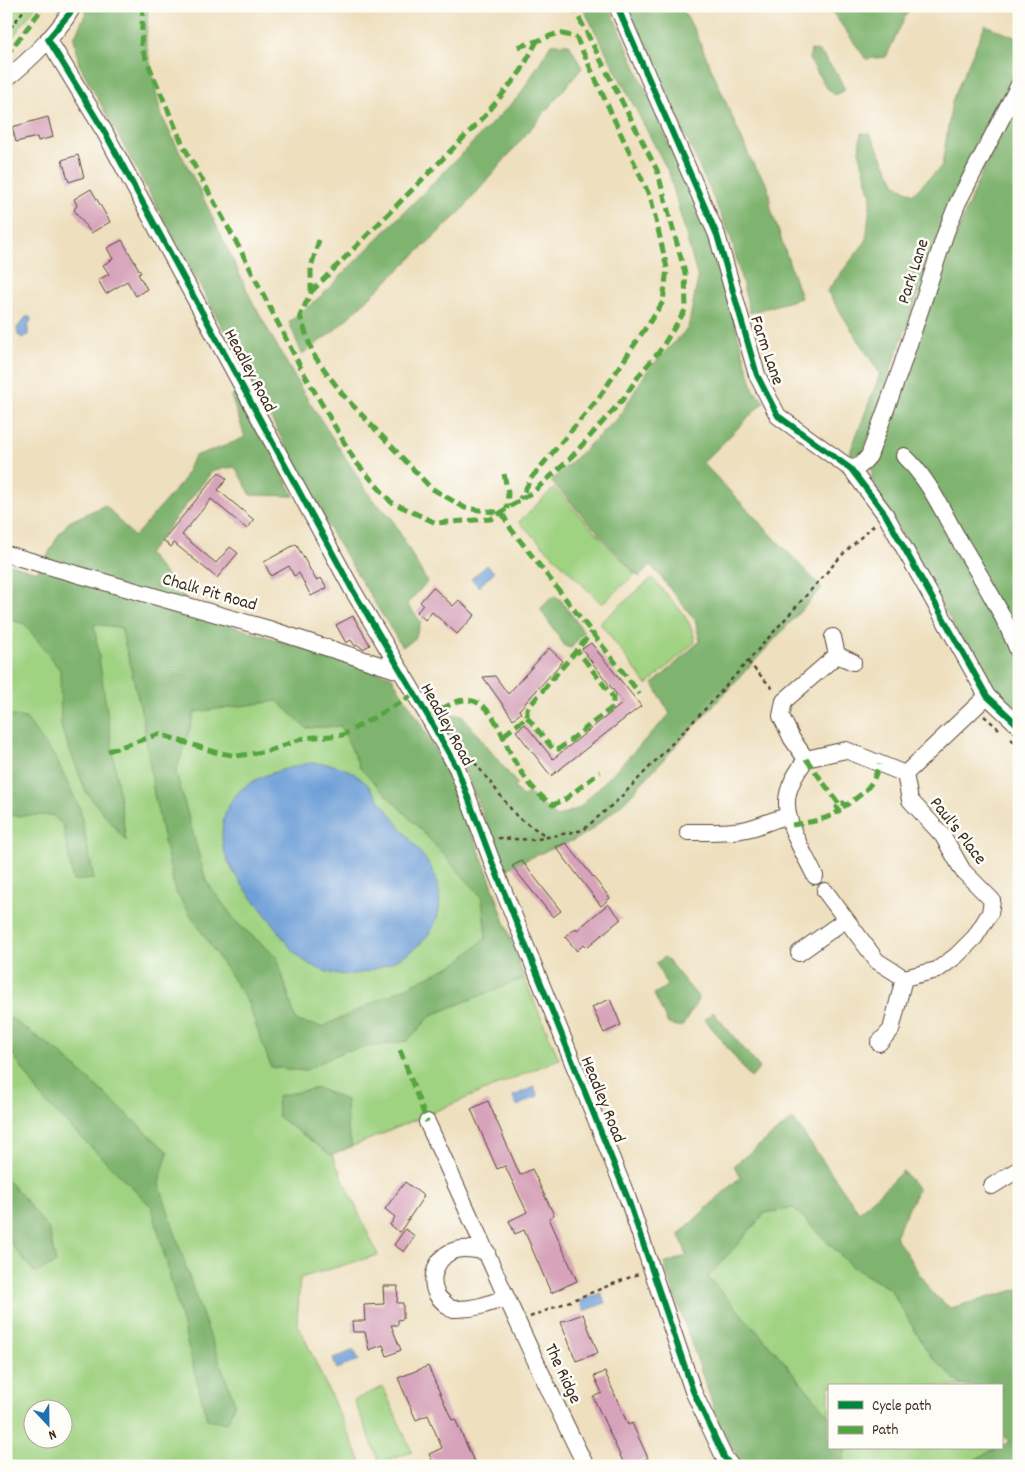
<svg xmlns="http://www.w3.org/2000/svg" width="1025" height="1472" viewBox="0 0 1025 1472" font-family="Dekko,sans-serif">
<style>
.green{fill:#9fd281;stroke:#6d7e50;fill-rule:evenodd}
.forest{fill:#7fb46f;stroke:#5d6f46;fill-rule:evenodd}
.water{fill:#6e9fd8;stroke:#54647b}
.building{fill:#d6a3ba}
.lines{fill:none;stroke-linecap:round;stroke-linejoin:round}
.minor-casing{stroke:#564536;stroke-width:18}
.path{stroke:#564536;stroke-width:2.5;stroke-dasharray:4 4;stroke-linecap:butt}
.minor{stroke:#fff;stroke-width:16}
.quiet{stroke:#54a441;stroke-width:5;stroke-dasharray:10 5;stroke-linecap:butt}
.cycleway-casing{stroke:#fdfcf7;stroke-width:9}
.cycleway{stroke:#00873e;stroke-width:6}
.labels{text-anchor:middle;stroke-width:5;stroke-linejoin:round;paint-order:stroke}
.street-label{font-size:18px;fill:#3b2a1e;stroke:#fdfcf7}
</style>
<rect width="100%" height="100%" fill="#fdfcf7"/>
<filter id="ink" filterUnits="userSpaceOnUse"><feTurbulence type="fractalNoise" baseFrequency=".02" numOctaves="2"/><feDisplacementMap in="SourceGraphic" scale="10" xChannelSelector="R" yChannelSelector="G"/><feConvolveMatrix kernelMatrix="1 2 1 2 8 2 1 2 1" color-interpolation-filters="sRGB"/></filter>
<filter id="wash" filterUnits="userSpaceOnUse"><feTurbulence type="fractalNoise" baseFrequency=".0096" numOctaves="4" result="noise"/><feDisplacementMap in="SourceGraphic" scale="20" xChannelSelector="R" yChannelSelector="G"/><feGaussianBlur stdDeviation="1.12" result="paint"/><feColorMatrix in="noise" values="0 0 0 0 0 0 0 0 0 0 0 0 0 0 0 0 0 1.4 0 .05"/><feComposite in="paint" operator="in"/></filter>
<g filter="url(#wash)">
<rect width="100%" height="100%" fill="#eedfbe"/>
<path class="green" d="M6,6H36L6,46Z
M554,488L635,574L602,604L519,522Z
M6,563L36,572L415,714L452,781L491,882L524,978L559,1059L332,1155L378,1255L300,1278L297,1322L363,1466H6ZM32,1410H62V1440H32Z
M652,578C668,597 692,617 695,642L647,685L600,623Z
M794,1208L851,1266L890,1289L930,1355L962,1386H829V1416L779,1356L708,1277L765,1213Z
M383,1387L412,1452L380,1463L354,1400Z
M846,1448H997L963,1466H841Z"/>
<path class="forest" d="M89,6H148L146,43L161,115L200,191L253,303L303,392L372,499L391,517L427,582L407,604L421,622L415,639L402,647L333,535L203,291L79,64L74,38Z
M582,6H609L710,237L754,391L764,402L703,463L822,588L625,801L591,830L574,840L536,855L505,870L447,726L449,715H462L517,784L514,787L523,797L528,793L557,817L579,808L670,714L653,684L700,641L695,620L651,565L639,577L551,481L619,417L647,371L688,328L698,279L669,173Z
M628,6H680L695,31L751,160L768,186L771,209L801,298L750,313L731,238Z
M828,6H908L907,13L886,57L866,59Z
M985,25L1019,39V67L947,208L932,257L889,374L864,452L849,455L880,374L827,291L866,241L871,196L859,151L861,133L870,134L896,184L913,194L942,166L952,101Z
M551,44H569L582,68L461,211L335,330L302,354L289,322L321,296L520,95Z
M811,50L820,52L838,75L845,90L835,95L826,87L809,59Z
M1019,100V718L1007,707L985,680L882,501L872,479V467L884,446L919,338L957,233L984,167Z
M242,394L294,496L251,495L235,467L213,470L148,554L201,616L391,676L415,714L452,781L491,882L524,978L432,1015L407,1041L344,1051L304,1071L271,1067L247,1001L175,891L154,794L143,719L121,628L94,624L126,841L86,792L61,727L60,670L25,624L6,619V563L36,572L45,560L59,534L69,522L105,505L134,537L183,481L194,456L225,446L245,437L231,396ZM278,701L306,728L341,726L360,768L425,834L482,897L486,938L457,963L322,1027L296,1021L277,957L238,924L206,881L176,772L195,712Z
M553,596L560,599L584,632L571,648L565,646L540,609Z
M6,715L26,718L56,759L80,809L94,879L73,881L63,825L52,815L6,816Z
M665,957L699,998L682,1027L668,1024L654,994L667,986L656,963Z
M713,1012L760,1068L751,1078L705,1019Z
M6,1015L60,1053L168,1152L159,1183L195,1295L235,1403L227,1423L207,1419L152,1207L44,1101L6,1044Z
M318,1088L346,1100L347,1127L352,1146L331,1155L278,1117L277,1096Z
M793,1119L859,1212L903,1171L918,1189L895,1236L931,1292L950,1308L1019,1289V1466H963L997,1448H1001V1446L1009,1442L1001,1433V1386H962L930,1355L890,1289L851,1266L794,1208L765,1213L708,1277L779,1356L829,1416V1448H846L841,1466H743L720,1426L664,1264L687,1255L679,1234L740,1177L734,1165Z
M6,1180L19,1192L49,1230L56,1263L35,1273L6,1238Z"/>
<path class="water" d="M26,317H30L31,320L28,326V335L23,338L18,335L17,328Z
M487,565L494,572L479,587L471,579Z
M309,763C335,763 349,767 368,785L426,860C441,880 445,909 431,931C421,946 406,955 390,963C366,974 341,980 317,968C309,965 301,959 295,953C286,943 278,931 270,920C254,899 232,877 224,851C220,836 222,816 230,803C246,776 282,770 309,763Z
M534,1087L538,1096L517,1106L513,1096Z
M601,1293L605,1303L584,1311L580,1301Z
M354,1350L359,1360L337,1369L333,1359Z"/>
<g id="blocks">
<path class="building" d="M48,117L53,137L38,141L37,137L16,142L12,127Z
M78,155L84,177L69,182L62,160Z
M91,189L110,222L91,233L74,210L77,205L74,199Z
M122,240L141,273L138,274L147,289L136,296L127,281L106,294L98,280L109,274L103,265L113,259L107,248Z
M219,472L227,479L218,490L254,520L247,529L211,499L182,535L216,563L230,547L238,553L217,578L174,543L171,547L163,540Z
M296,544L316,580L321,578L327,588L311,596L299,573L294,576L289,566L271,576L264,562Z
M433,587L453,606L459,600L475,615L457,634L432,612L425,620L417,612L423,605L420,602Z
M353,616L370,645L363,649L358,645L355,646L351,640L346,643L336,625Z
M591,643L641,706L551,776L516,731L525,724L553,759L623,703L582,649Z
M549,648L563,661L519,710L521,713L513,719L483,677L495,676L508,694Z
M566,843L610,898L601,906L556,847Z
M522,861L561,911L553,917L512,866Z
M608,904L621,919L587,947L584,944L577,951L565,937L576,928L577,930Z
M610,999L621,1025L604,1033L592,1007Z
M488,1101L520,1175L532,1169L554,1215L549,1218L577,1281L551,1293L524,1230L515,1234L509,1221L527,1212L505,1166L497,1169L471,1109Z
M405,1182L424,1196L400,1232L390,1225L395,1217L385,1209Z
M405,1229L415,1236L404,1252L394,1245Z
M383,1286H398L397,1303H403V1319L398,1320V1325H391L401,1350L387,1356L383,1345L369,1350L365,1332H353L352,1321H365L364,1305L384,1304Z
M583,1314L598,1353L576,1361L561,1322Z
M428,1366L452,1420L455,1419L476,1466H435L429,1454L442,1448L428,1415L416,1420L398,1378Z
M605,1372L628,1425L632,1423L648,1458L629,1466H625L593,1397L602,1393L594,1376Z"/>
</g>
</g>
<g filter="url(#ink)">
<use href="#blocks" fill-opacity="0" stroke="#564536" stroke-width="1"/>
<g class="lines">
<g class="minor-casing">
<path id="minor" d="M617,6L717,235L757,375L778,416L851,469L885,514L987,696L1019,726
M48,39L104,131L352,589L429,718L457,768L494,867L628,1199L693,1391L724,1457L731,1466
M6,79C28,62 61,30 73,6
M904,456C927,477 941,508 956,535C979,574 1003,612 1019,653
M851,469L861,465L869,456L901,368L946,232L958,202L1019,85
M6,554L269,629L402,672
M833,637L837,655
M806,759L792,739L781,716L784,701L837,655L853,662
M688,832C708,832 728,833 747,829C761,826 773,819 788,816
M815,876C805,855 786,825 787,802C787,786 798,771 806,759L846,750L905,774L987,696
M825,891L877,961L904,978L937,970L956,956L975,937L990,913L992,900L963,871L943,836L910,800L905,774
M799,953L845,920
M879,1043L891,1030L904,978
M427,1122C480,1236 529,1353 586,1466
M992,1186L1019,1169
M487,1252C477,1250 466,1247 456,1250C437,1255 428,1278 437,1295C440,1300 447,1305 451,1309C472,1310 487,1305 506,1297"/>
</g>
<path class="path" d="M6,34L27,6
M748,662L774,690
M984,716L999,729
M1011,739L1019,746
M465,750L518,818L548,837
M498,838L533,840L583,830L619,799L708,706L842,555L875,524
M530,1317L638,1274"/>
<use href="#minor" class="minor"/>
<path class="quiet" d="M143,6L141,47L183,145L241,251L302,370L355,461L391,502L436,523L491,519L534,491L568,461L623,399L640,374L659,352L686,309L685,273L657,170L573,6
M518,47L537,41L558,33L576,37L651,199L667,268L663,302L598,399L532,477L520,499
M6,56L44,6
M319,240L311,267V292L300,316L313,354L343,395L431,488L465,508L502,513
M311,292L485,116L521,71L537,41
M504,474L508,493L507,509
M502,513L511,529L640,694
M527,717L553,749H559L613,707V697L577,650
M429,718C439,711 452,701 464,700C494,698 503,742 515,762C524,778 537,795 553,805L564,800L600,772
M504,735L527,717V709L592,632
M108,751L159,734L215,752L237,756L268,751L304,738L343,735L415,694
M806,759L839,804
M792,825C809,822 824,821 839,811L837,807L843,803L845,806C864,793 873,787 879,764
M400,1050L427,1122"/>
<g class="cycleway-casing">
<path id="cycleway" d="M73,6L70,13L48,39L104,131L352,589L429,718L457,768L494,867L628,1199L693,1391L724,1457L731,1466
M617,6L717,235L757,375L778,416L851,469L885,514L987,696L1019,726"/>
</g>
<use href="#cycleway" class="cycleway"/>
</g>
</g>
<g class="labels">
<g class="street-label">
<text transform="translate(912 271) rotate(-72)" y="6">Park Lane</text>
<text transform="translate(768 350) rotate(71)" y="6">Farm Lane</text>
<text transform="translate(251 370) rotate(62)" y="6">Headley Road</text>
<text transform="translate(210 591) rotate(16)" y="6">Chalk Pit Road</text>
<text transform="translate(448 724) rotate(61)" y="6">Headley Road</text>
<text transform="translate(959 830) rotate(52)" y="6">Paul's Place</text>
<text transform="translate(604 1099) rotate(68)" y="6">Headley Road</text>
<text transform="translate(564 1373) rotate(65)" y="6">The Ridge</text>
</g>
</g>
<rect width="1025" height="1472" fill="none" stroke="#fdfcf7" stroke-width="25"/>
<rect x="828" y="1384" width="175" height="65" fill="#fdfcf7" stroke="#afa8a0"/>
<rect x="838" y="1401" width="25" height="8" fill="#00873e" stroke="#afa8a0"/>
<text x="872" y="1410" font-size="15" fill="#3b2a1e">Cycle path</text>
<rect x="838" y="1426" width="25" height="8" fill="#54a441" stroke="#afa8a0"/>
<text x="872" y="1434" font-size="15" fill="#3b2a1e">Path</text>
<g transform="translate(48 1424) rotate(158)"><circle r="24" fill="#fdfcf7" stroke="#afa8a0"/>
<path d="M0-4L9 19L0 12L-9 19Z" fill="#1f6fb2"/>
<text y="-8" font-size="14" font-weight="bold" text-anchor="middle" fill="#3b2a1e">N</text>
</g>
</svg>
